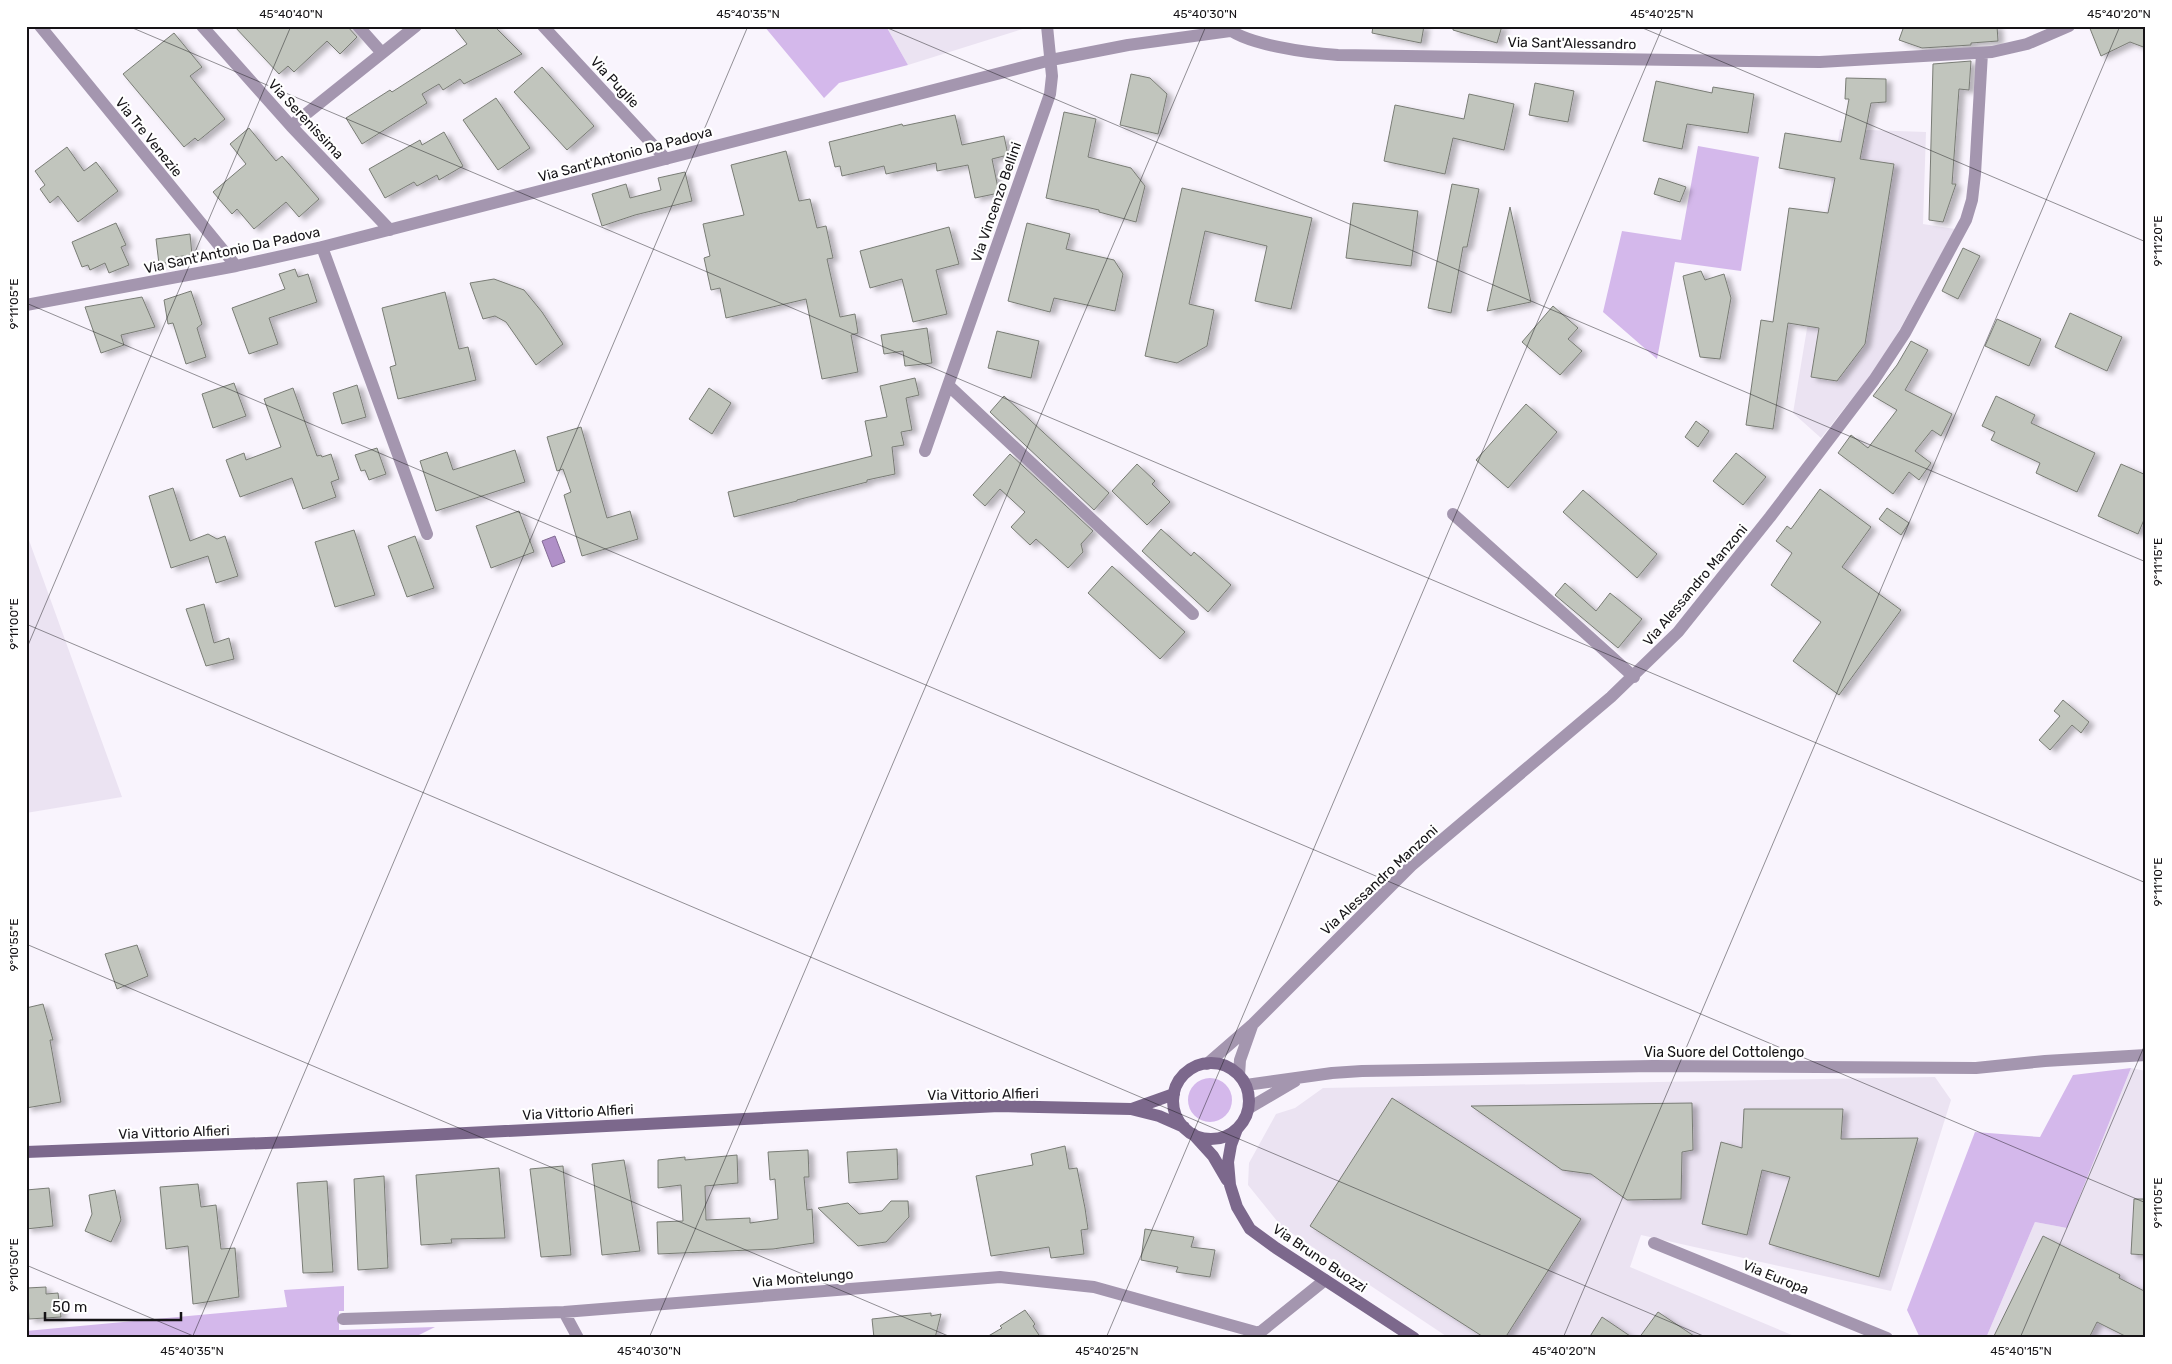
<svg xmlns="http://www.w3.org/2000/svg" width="2172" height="1364" viewBox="0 0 2172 1364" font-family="Rubik,sans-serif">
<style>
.built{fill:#ebe3f2}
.green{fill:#d4b8eb}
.water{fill:#b090c8;stroke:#826a93}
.building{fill:#c1c5bd;stroke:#797c75;filter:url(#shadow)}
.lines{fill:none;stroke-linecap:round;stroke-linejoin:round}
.street{stroke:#a496af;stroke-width:12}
.secondary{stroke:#7c688c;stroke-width:12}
.ticks{fill:none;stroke:#151316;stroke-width:1;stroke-opacity:0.45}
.labels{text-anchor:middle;stroke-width:4.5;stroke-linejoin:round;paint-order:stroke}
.street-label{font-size:14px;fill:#151316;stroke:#fff}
.neatline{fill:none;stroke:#151316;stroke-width:2}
.ticks-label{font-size:12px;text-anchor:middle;fill:#151316}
</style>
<defs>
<filter id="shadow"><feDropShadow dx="5.5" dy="3" stdDeviation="2.5" flood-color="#0004"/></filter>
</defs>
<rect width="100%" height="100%" fill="#f9f4fd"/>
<path class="built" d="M886,26H1032L908,65Z
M1840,129L1926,132L1923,224L1955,229L1884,358L1821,438L1793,413Z
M26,532L122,797L26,813Z
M2131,1068L2146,1071V1338H1986L2035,1222L2067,1228Z
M1935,1077L1951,1100L1891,1291L1641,1235L1630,1267L1799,1338H1449L1281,1226L1248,1185L1249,1163L1276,1114L1295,1108L1323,1088Z"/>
<path class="green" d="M764,26H886L908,65L839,83L824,98Z
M1698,146L1759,157L1741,271L1675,262L1657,359L1603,312L1622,231L1681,240Z
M2131,1068L2067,1228L2035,1222L1986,1338H1920L1907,1310L1975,1132L2040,1137L2073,1075Z
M1188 1100a22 22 0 1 1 44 0a22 22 0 1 1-44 0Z
M344,1286V1311H339V1330L435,1327L413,1338H26V1331L287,1307L284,1290Z"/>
<path class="water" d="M555,536L565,562L552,567L542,541Z"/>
<path class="building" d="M234,26H347L357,37L340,54L327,41L294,72L288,66L279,74Z
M453,26H494L522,54L464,84L460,79L443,90L439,84L422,94L427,103L362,144L346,118L390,90L392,92L467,44Z
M1373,26H1424L1421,43L1372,33Z
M1453,26H1502L1497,43L1453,30Z
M1904,26H1997L1998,41L1971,43V45L1922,48L1899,40Z
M2089,26H2146V48L2130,42L2101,56Z
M174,33L202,67L190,76L225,119L198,141L195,138L184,147L123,74Z
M1971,61L1969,90L1959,89L1952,184H1956L1943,222L1929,220L1933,64Z
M542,67L594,126L567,150L514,92Z
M1131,74L1150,78L1167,94L1158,134L1120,125Z
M1846,78L1886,79V102L1871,103L1860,159L1894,164L1865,344L1837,381L1811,377L1819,328L1788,323L1773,429L1746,425L1761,320L1773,322L1789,208L1828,213L1835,178L1779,168L1785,133L1841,142L1849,99H1845Z
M1656,81L1712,93L1713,87L1754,94L1748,133L1687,124L1682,149L1643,141Z
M1535,83L1574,91L1568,122L1529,115Z
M1469,94L1514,104L1504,150L1453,138L1445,174L1384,161L1395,105L1464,119Z
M496,98L530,148L498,170L463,120Z
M1064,112L1096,119L1088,157L1131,168L1145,186L1136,222L1099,212V210L1046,198Z
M955,115L962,145L1004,136L1008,155L992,159L999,193L975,198L968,165L937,171L936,163L886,174L884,166L842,176L840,166L835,167L829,142L902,124L903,126Z
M249,128L276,161L282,156L319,199L299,217L286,202L254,229L237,209L232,214L213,192L246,164L230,144Z
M444,132L463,166L439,180L437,175L417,186L414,182L385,198L369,169L420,140L422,145Z
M67,147L84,171L96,162L118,191L78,222L58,196L50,203L40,189L45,185L35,171Z
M786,151L799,201L810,199L817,228L826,226L833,258L827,259L840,317L855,314L858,333L851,335L858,372L822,379L806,299L726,318L720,288L711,290L704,258L710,256L703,224L744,215L731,165Z
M685,172L692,201L635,215L602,226L592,194L626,184L630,198L661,190L658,178Z
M1659,178L1686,187L1680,202L1654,194Z
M1452,184L1479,189L1467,247H1463L1451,313L1428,308Z
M1182,188L1312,218L1291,309L1255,301L1267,246L1205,231L1189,304L1214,310L1207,346L1177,363L1145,356Z
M1353,203L1418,211L1411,266L1346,258Z
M1510,207L1531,302L1487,311Z
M116,223L126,245L121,247L129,265L109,273L105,263L90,270L88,265L82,267L72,242Z
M1027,223L1070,234L1066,249L1114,260L1123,274L1115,311L1054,298L1050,312L1008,301Z
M949,227L959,264L936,270L947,314L913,322L902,279L870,288L860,251Z
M190,234L192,255L175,257L176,261L159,264L156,239Z
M1963,248L1980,256L1958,299L1942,291Z
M295,269L298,277L308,274L317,302L269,318L278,344L249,354L232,308L285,289L279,274Z
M1701,271L1705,280L1724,274L1731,298L1720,359L1700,357L1683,276Z
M494,279L524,290L542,312L563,344L536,365L506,322L495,316L483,319L470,283Z
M191,291L202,324L197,328L206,357L186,364L173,323L168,324L164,300Z
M445,292L459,349L468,347L476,380L398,399L390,367L396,365L382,308Z
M142,297L155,327L121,335L124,345L101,353L85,307Z
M1553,306L1578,328L1568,339L1582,351L1560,375L1522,342Z
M2070,313L2122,337L2107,371L2055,347Z
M1997,319L2041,339L2029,366L1985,346Z
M927,328L932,363L905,366L903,351L884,354L881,335Z
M997,331L1039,341L1031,378L988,368Z
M1911,341L1928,350L1905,390L1952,414L1941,436L1932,430L1915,451L1931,463L1919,480L1909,472L1893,494L1838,453L1851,435L1868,448L1897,410L1873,396L1897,365Z
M915,378L919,395L906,398L912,430L901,432L904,445L892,447L895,474L867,480V482L797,500V501L734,517L728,492L872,456L865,421L887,417L880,386Z
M234,383L246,416L213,428L202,394Z
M357,385L366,417L342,424L333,393Z
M293,388L317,456L321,455L322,457L331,454L339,479L331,482L336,497L303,509L292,478L240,497L226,460L244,453L246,460L281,447L264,399Z
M709,388L731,403L712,434L689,419Z
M1004,396L1109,493L1094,510L990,412Z
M1996,396L2035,415L2031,423L2095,453L2077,492L2036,473L2040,463L1991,440L1995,432L1982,426Z
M1526,404L1557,432L1508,488L1476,460Z
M1696,421L1709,431L1698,447L1685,437Z
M581,427L607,518L630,511L638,539L582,556L564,495L571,492L563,469L557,471L547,437Z
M377,448L386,474L369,480L365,470L361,471L355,455Z
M515,450L525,482L436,511L420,461L447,452L453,470Z
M1736,453L1766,477L1743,505L1713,481Z
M1010,454L1093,531L1081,544L1083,552L1068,568L1036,539L1030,545L1011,527L1025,512L1000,489L985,506L973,495Z
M1137,464L1155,481L1152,484L1170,502L1147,525L1112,491Z
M2121,464L2146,475V515L2138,534L2098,516Z
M173,488L190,541L208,534L217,539L225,536L238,576L216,583L208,556L171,568L149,496Z
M1820,489L1871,527L1842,567L1901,610L1839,695L1793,661L1821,622L1771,585L1792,553L1776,541L1787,526L1791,529Z
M1583,490L1657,554L1637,578L1563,512Z
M1887,508L1909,523L1901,535L1879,519Z
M519,511L534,552L491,568L476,526Z
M1161,529L1191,556L1194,552L1231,585L1208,612L1142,551Z
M354,530L375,595L335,607L315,542Z
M415,536L434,588L407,597L388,546Z
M1112,566L1185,632L1160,659L1088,593Z
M1565,583L1596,611L1610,593L1642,619L1618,648L1555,595Z
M204,604L214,643L229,638L234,659L206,666L186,609Z
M2063,700L2089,722L2081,733L2072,725L2050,750L2039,740L2060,716L2054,711Z
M137,945L148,976L117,989L105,954Z
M43,1004L53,1040H50L61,1102L26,1108V1008Z
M1392,1098L1581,1219L1505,1338H1485L1310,1226Z
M1692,1103L1693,1150L1682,1152L1681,1199L1627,1200L1591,1174L1562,1170L1471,1106Z
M1744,1109H1843L1841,1139L1918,1138L1879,1277L1769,1244L1790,1177L1762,1170L1747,1235L1702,1224L1721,1142L1742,1148Z
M1065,1146L1069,1169L1077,1168L1085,1208L1088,1229L1081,1230L1084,1254L1051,1258L1049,1247L991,1256L976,1176L1033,1165L1031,1154Z
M897,1149L898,1179L849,1183L847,1152Z
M808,1150L809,1177H804L807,1210L812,1209L814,1243L773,1249L658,1254L657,1222L683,1221L681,1185L658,1188V1160L685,1157V1160L737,1155L738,1183L705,1186L706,1220L750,1218V1223L778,1219L775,1179L770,1180L768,1152Z
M624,1160L640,1251L602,1255L592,1164Z
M563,1166L571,1255L541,1257L530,1169Z
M499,1168L505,1238L451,1239L452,1243L421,1245L416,1175Z
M384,1176L388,1268L358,1270L354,1179Z
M327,1181L333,1272L303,1273L297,1183Z
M198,1184L201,1207L216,1205L221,1249L235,1248L239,1297L193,1304L188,1246L166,1249L160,1187Z
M49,1188L53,1226L26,1229V1190Z
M115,1190L121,1220L111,1242L85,1231L92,1214L89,1195Z
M2134,1199H2146V1255L2131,1254Z
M891,1201H908L909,1217L886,1242L858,1246L818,1208L848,1203L859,1214L882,1211Z
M1145,1229L1194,1237L1191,1247L1215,1250L1210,1277L1176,1272L1178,1267L1141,1260Z
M2043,1236L2120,1275L2119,1278L2146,1292V1338H2129L2097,1322L2089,1338H1993Z
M46,1287V1294L58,1293L61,1317L29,1319L27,1288Z
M1025,1310L1035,1324L1033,1326L1041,1338H985L1002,1328L1000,1326Z
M1658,1312L1697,1338H1639Z
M931,1313V1316L941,1314L935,1338H874L872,1319Z
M1602,1317L1633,1338H1589Z"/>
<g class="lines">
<path class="street" d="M40,26L236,266
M202,26L291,126L390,230
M358,26L382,53
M543,26L666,159
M1225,26C1244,45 1310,53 1338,55L1820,62L1992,52L2027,44L2069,26
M291,126L416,26
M322,247L427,534
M26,305L236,266L322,247L1051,60L1128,45L1230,31
M948,385L1193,614
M925,451L1050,94L1052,76L1047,26
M1453,514L1634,677
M1207,1064L1253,1024L1411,866L1611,697L1678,632L1770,517L1874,380L1905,333L1966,220L1972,200L1975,174L1982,53
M1239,1075L1240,1060L1252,1026
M1246,1085L1332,1073L1362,1071L1653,1066L1976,1068L2045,1061L2146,1055
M1249,1108L1295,1081
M1654,1243L1887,1338
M564,1312L578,1338
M343,1319L564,1312L1000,1277L1094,1287L1259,1333
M1253,1338L1325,1280"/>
<path class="secondary" d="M1173 1101a38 38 0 1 1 76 0a38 38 0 1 1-76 0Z
M1132,1109L1174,1094
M1237,1129L1231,1145L1228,1162L1230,1185L1237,1207L1250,1229L1276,1248L1414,1338
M1193,1134L1213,1156L1227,1180
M26,1152L291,1142L999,1106L1131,1109L1159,1116L1184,1127"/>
</g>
<path class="ticks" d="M128,26L2146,883M883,26L2146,562M1638,26L2146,242M26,303L2146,1203M26,624L1708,1338M26,650L291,26M26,944L953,1338M26,1265L198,1338M192,1338L748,26M649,1338L1206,26M1106,1338L1663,26M1563,1338L2120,26M2020,1338L2146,1042"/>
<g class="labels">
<g class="street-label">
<text transform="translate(1572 43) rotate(1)" y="5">Via Sant'Alessandro</text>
<text transform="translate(615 82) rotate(47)" y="5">Via Puglie</text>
<text transform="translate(306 119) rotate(47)" y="5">Via Serenissima</text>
<text transform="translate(149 137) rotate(51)" y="5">Via Tre Venezie</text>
<text transform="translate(625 154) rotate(-15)" y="5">Via Sant'Antonio Da Padova</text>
<text transform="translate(996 202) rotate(-71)" y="5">Via Vincenzo Bellini</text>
<text transform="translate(232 250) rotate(-12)" y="5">Via Sant'Antonio Da Padova</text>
<text transform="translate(1695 585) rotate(-50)" y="5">Via Alessandro Manzoni</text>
<text transform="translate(1379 880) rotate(-43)" y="5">Via Alessandro Manzoni</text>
<text x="1724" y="1057">Via Suore del Cottolengo</text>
<text transform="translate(983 1094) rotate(-1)" y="5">Via Vittorio Alfieri</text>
<text transform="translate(578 1112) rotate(-3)" y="5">Via Vittorio Alfieri</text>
<text transform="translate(174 1132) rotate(-2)" y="5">Via Vittorio Alfieri</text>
<text transform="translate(1320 1258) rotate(34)" y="5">Via Bruno Buozzi</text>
<text transform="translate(1776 1277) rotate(22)" y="5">Via Europa</text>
<text transform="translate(803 1278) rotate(-5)" y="5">Via Montelungo</text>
</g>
</g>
<rect width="2172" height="1364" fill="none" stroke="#ffffff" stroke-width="55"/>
<path d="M45 1312v8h136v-8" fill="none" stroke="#151316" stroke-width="2.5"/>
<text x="52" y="1312" font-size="15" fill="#151316" stroke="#ffffff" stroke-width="4" paint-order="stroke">50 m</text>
<rect x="28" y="28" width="2116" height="1308" class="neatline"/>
<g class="ticks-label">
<text x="291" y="18">45°40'40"N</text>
<text x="748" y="18">45°40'35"N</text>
<text x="1205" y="18">45°40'30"N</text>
<text x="1662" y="18">45°40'25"N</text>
<text x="2119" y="18">45°40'20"N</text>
<text transform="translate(2158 241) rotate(-90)" y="4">9°11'20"E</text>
<text transform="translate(14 304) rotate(-90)" y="4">9°11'05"E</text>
<text transform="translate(2158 562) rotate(-90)" y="4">9°11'15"E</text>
<text transform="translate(14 624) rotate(-90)" y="4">9°11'00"E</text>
<text transform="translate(2158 882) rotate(-90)" y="4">9°11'10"E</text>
<text transform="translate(14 945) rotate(-90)" y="4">9°10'55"E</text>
<text transform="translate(2158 1203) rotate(-90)" y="4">9°11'05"E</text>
<text transform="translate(14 1265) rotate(-90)" y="4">9°10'50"E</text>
<text x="192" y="1355">45°40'35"N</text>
<text x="649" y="1355">45°40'30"N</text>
<text x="1107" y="1355">45°40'25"N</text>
<text x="1564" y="1355">45°40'20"N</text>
<text x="2021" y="1355">45°40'15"N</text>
</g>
</svg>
